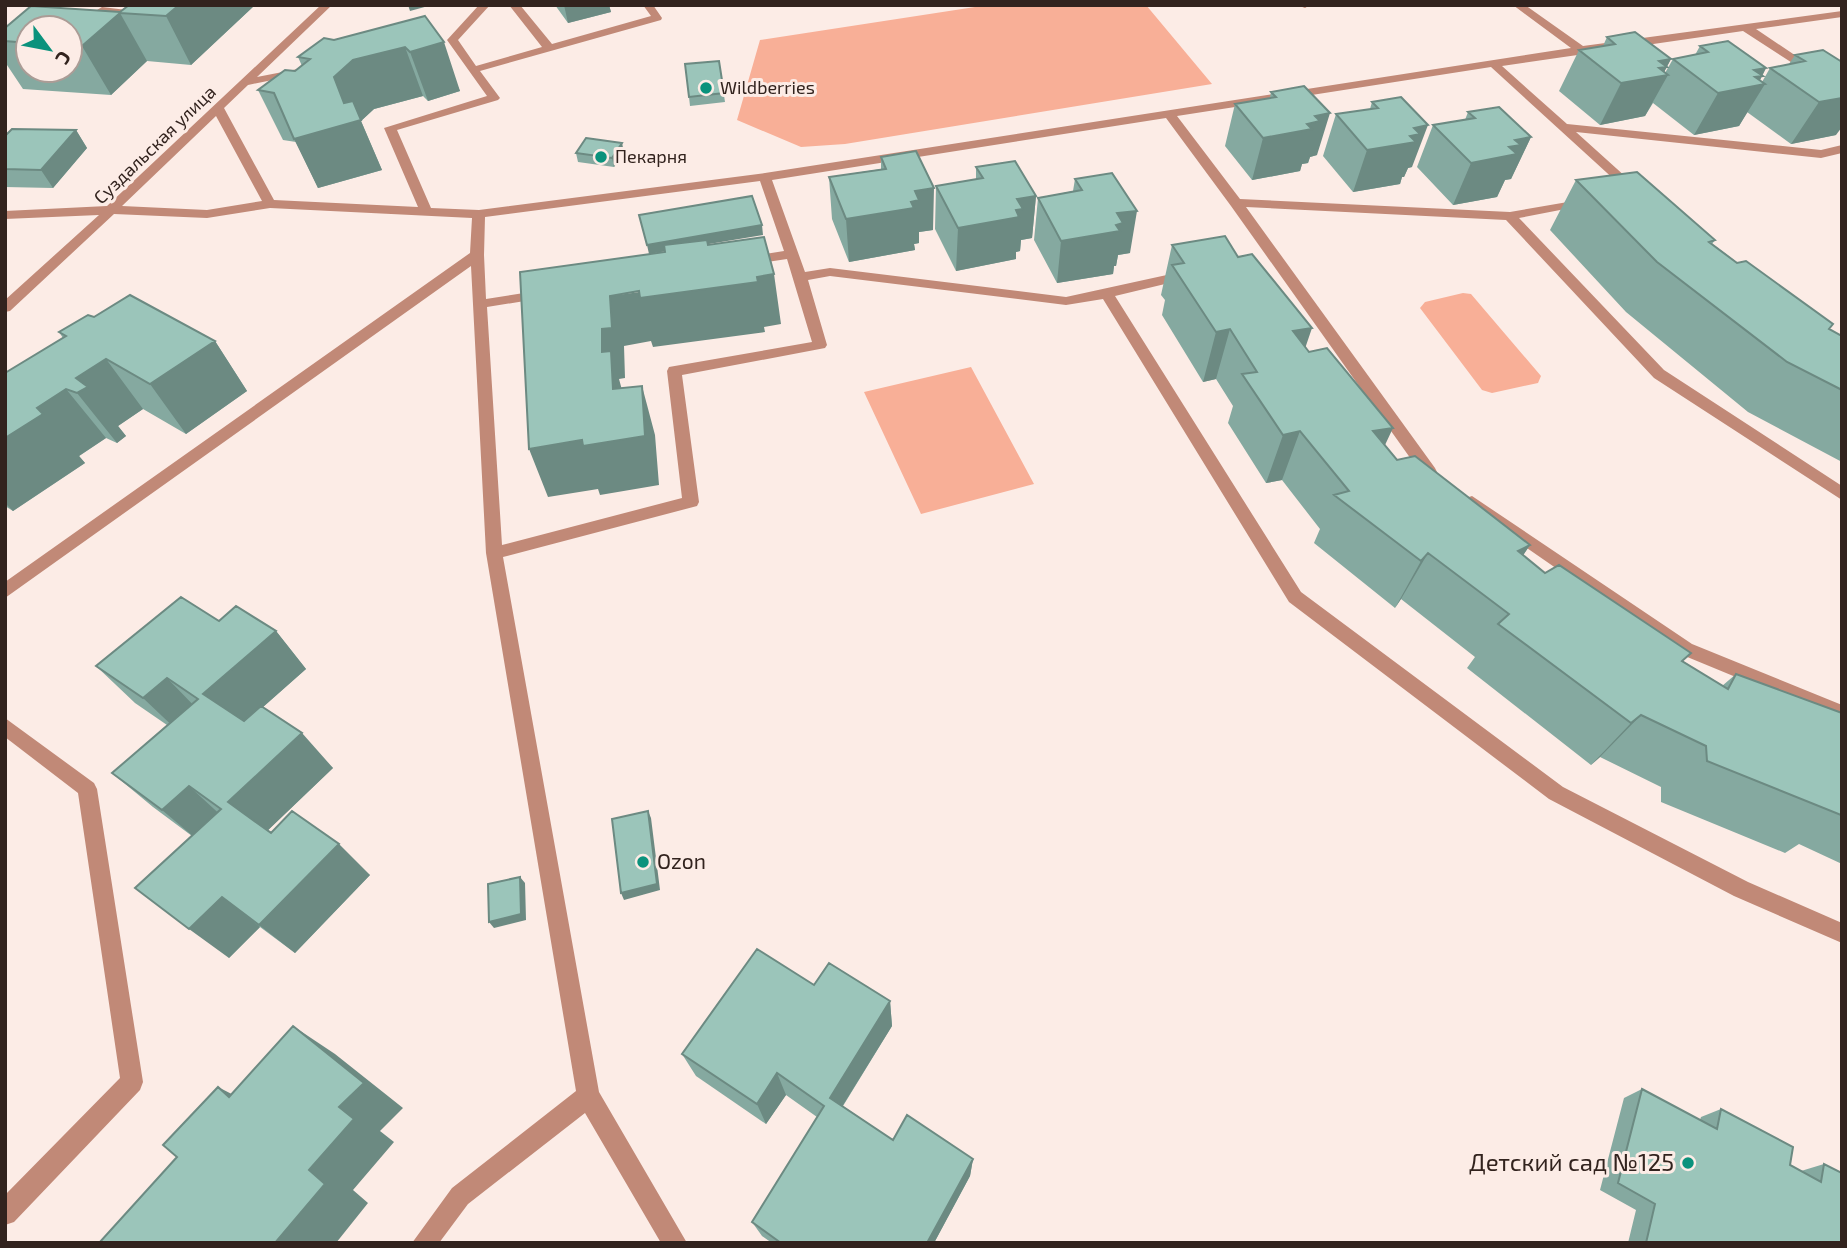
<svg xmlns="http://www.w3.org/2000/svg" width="1847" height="1248" viewBox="0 0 1847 1248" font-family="'Exo 2',sans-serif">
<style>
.green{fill:#f8af97}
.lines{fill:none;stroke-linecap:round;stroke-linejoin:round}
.minor{fill:#c18977;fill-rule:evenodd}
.wall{fill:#85a9a0;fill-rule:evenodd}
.shaded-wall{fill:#6c8a82}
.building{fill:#9bc5ba;stroke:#6c8a82;stroke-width:2}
.poi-dot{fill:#0b927c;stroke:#fcece6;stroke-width:2.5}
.labels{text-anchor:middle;stroke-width:6;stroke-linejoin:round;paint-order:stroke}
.far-poi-label{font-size:18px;fill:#32231e;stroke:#fcece6;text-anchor:start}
.far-street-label{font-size:18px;fill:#32231e;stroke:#fcece6}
.poi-label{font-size:21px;fill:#32231e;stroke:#fcece6;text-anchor:start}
.near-poi-label{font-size:24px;fill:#32231e;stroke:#fcece6;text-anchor:end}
</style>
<rect width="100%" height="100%" fill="#fcece6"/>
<path class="green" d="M988,5H1146L1212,84L845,144L801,147L737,120L760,40Z
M1463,293L1471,294L1541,376L1538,383L1492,393L1482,390L1420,308L1425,302Z
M971,367L1034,484L921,514L864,392Z"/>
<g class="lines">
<path class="minor" d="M150,5H162L145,18L102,13L97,10L102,7L143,12Z
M321,5H332L257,77L298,69L302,70V74L248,85L224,108L274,200L418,207L384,128L487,96L447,40L479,5H490L458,40L476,66L542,47L509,5H520L552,44L651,16L643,5H653L662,18L661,20L480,71L500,98L498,100L397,130L431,208L479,210L765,173L1571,48L1513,5H1525L1583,46L1842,11V17L1756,29L1842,87V95L1743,31L1502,66L1567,124L1821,150L1842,145V153L1821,158L1576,132L1637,187V193H1629L1491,67L1177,116L1240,199L1510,212L1591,198V204L1519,218L1664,370L1842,486V500L1654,378L1506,220L1246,207L1435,468L1437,472L1435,476H1423L1231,206L1166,118L772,180L805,272L830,268L1066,297L1185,271L1190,272V278L1115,296L1301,592L1563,787L1748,882L1842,923V943L1734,896L1549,799L1289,602L1103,299L1066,305L830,276L808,280L827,345L825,348L682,375L699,502L697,506L503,557L599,1092L687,1243H661L585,1113L468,1204L439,1243H412L452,1188L576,1091L486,553L471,266L5,598V582L470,253L472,218L270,208L207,218L114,214L10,311L5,312V300L99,215L5,219V211L107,206ZM216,116L262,201L207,210L122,206ZM760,181L784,251L747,257L740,261L747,265L787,259L812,342L669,367L667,371L682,498L502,545L487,307L543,298L550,294L543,290L486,299L484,255L485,217Z
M1297,5H1310L1305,8Z
M1472,496L1692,644L1842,705V721L1680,654L1466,506L1464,502L1466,498Z
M5,718L94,783L97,789L143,1082L140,1090L14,1222L5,1225V1195L120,1078L78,793L5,737Z"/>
</g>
<path class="wall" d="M129,5H255L191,65L147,61L111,95L23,89L5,62V28L120,12ZM28,28H70V70H28Z
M555,5H609L611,12L568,23Z
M425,16L460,91L428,101L423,96L374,109L361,121L382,170L318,188L296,142L283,140L258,90L295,71L302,66L298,57L334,40Z
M1607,37L1671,59L1664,72L1665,73L1673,59L1695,55L1700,46L1766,68L1760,80L1762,82L1770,68L1789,64L1795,55L1823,50L1836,135L1791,144L1747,112L1739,126L1694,135L1653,103L1645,116L1600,125L1559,91L1579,50L1603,46Z
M719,61L725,102L690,106L689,97Z
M1271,92L1317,155L1310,157L1308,163L1302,164L1300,171L1252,180L1225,146L1235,104L1270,98Z
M1401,97L1412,167L1408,168L1404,177H1402L1400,184L1353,192L1323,156L1336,114L1370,109L1372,102Z
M1468,112L1531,137L1511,179L1505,180L1497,197L1453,205L1417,167L1433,125L1465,120Z
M76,130L87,148L53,188L5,187V136Z
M624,152L614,167L578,162L576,153Z
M881,157L933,230L919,232V243L914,244L915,250L849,262L832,219L829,177L881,169Z
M976,167L1036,196L1032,238L1021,240L1020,251L1016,252V259L956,271L935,229L936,186L976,179Z
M1075,179L1130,253L1118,255L1116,266H1114L1113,274L1057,283L1034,240L1038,198L1073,191Z
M1576,180L1715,240L1712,244L1829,329L1842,336V462L1748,412L1626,312L1550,230Z
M1172,245L1238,257L1305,347L1397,460L1530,545L1523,555L1545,573L1722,686L1736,674L1842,713V864L1799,844L1785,853L1661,802V787L1600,757L1591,765L1467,668L1475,657L1401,599L1395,608L1314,543L1320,529L1282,480L1266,483L1228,423L1233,406L1216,379L1203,382L1162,315L1165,300L1161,295Z
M94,317L215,341L247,391L186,434L143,409L118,426L126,436L117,443L106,438L79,456L85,463L13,511L5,506V373L63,338L59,332Z
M219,621L276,631L306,669L263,707L333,768L268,830L370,875L295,953L260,927L229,958L192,836L153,807L112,773L167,725L135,703L96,666Z
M814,985L890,1001L892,1026L843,1106L893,1140L973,1159L970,1176L934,1243H772L762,1236L752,1222L817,1117L786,1095L766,1124L696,1076L682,1054Z
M1642,1089L1700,1120L1701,1117L1721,1109L1790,1165L1801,1171L1824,1164L1842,1243H1628L1636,1210L1600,1190L1624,1098Z"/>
<path class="shaded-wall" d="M179,5H255L191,65L166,16Z
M408,5H432L410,11Z
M564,5H609L611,12L568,23Z
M120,13L147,61L111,95L82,46Z
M444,42L460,91L428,101L410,52Z
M405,47L423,96L374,109L361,121L382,170L318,188L294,139L344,103L334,77L353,60Z
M1671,59L1662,76L1668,75L1645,116L1600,125L1621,83L1659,61Z
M1766,68L1757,86L1765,84L1739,126L1694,135L1718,93L1754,70Z
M1842,95V127L1836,135L1791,144L1819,102Z
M1330,113L1317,155L1310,157L1308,163L1302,164L1300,171L1252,180L1263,138L1315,116Z
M1428,125L1412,167L1408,168L1404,177H1402L1400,184L1353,192L1367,150L1414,128Z
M76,130L87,148L53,188L41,170Z
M1531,137L1511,179L1505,180L1497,197L1453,205L1471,163L1515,140Z
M622,143L624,152L614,167L612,158Z
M934,188L933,230L919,232V243L914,244L915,250L849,262L846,219L915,191Z
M1036,196L1032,238L1021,240L1020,251L1016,252V259L956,271L958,228L1017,199Z
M1137,211L1130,253L1118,255L1116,266H1114L1113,274L1057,283L1061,241L1117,213Z
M762,225L763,235L649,254L647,245Z
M774,274L781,324L764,327L765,332L653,347L651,341L624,346L625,378L619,379L625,401L627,438L602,352V329L610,296Z
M1312,328L1295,378L1293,331Z
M1230,329L1216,379L1203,382L1216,332Z
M215,341L247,391L186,434L150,384Z
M106,359L143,409L118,426L126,436L117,443L77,393L76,378Z
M642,386L655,435L659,485L600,495L598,489L548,497L529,449Z
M66,389L106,438L79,456L85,463L13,511L5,503V438L37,408Z
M1393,428L1370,477L1373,431Z
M1300,431L1282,480L1266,483L1283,435Z
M1530,545L1499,592L1518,551Z
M1428,553L1401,599L1395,608L1421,561Z
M276,631L306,669L237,730L203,694Z
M167,678L203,715L181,734L143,698Z
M1641,715L1600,757L1591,765L1631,723Z
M302,733L333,768L263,835L228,802Z
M189,786L226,820L201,843L162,810Z
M648,811L651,818L660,890L624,900L621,893Z
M339,844L370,875L295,953L259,925Z
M520,877L525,883L526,920L494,928L489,922Z
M222,897L260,927L229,958L189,929Z
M890,1001L892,1026L835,1118L830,1098Z
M293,1026L335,1054L403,1108L380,1131L394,1142L353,1190L368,1203L336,1243H275L339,1107Z
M777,1073L786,1095L766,1124L757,1104Z
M218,1087L267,1112L229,1097Z
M973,1159L970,1176L934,1243H927Z"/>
<path class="building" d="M129,5H179L166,16L120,13L82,46H70V28H28V43L5,41V28L31,6L120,12Z
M425,16L444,42L410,52L405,47L353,60L334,77L344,103L353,101L361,120L294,139L274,93L258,90L285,70L295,71L310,59L298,57L324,38L334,40Z
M1635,32L1671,59L1659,61L1667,67L1659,68L1668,75L1621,83L1579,50L1615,44L1607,37Z
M1728,41L1766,68L1754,70L1763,76L1755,77L1765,84L1718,93L1673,59L1708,52L1700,46Z
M1823,50L1842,62V98L1819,102L1770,68L1805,61L1795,55Z
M719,61L724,93L689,97L685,64Z
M1304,86L1330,113L1315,116L1320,121L1307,124L1312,129L1263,138L1235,104L1276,97L1271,92Z
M1401,97L1428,125L1414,128L1420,134L1410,136L1416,142L1367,150L1336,114L1378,108L1372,102Z
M1499,107L1531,137L1515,140L1521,145L1509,147L1517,154L1471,163L1433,125L1475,118L1468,112Z
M12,129L76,130L41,170L5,169V136Z
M586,138L622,143L612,158L576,153Z
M916,151L934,188L915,191L919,200L911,202L914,208L846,219L829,177L886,169L881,157Z
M1015,161L1036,196L1017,199L1023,209L1016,210L1019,217L958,228L936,186L983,178L976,167Z
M1637,172L1715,240L1709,242L1737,263L1746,261L1833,324L1829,329L1842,336V390L1787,362L1657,262L1576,180Z
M1112,173L1137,211L1117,213L1123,223L1116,225L1120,231L1061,241L1038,198L1082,190L1075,179Z
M752,196L762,225L647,245L639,215Z
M1225,236L1238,257L1252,254L1312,328L1293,331L1309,352L1327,348L1393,428L1373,431L1397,460L1415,456L1530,545L1518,551L1545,573L1559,565L1691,653L1682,661L1728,689L1736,674L1842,713L1841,815L1707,761L1706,746L1641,715L1631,723L1498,624L1509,614L1428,553L1421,561L1334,495L1349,491L1300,431L1283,435L1242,374L1257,372L1230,329L1216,332L1172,265L1184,263L1172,245Z
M764,237L774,274L757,277L758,282L640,298L639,291L610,296L612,328L602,329V352L611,351L613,389L642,386L645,436L583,446L582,440L529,449L520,272L665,252L664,245L707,240L708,245Z
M130,295L215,341L150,384L106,359L76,378L88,387L77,393L66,389L37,408L43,414L5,438V373L66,336L59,332L88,315L94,317Z
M181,597L219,621L236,606L276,631L203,694L244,721L261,706L302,733L228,802L271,833L292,811L339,844L259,925L222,897L189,929L135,888L221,809L189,786L162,810L112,773L198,699L167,678L143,698L96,666Z
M648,811L657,884L621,893L612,819Z
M520,877L521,914L489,922L488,884Z
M757,949L814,985L829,963L890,1001L830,1098L893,1140L907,1115L973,1159L927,1243H781L752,1222L824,1106L777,1073L757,1104L682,1054Z
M293,1026L364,1083L339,1107L354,1119L309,1170L325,1184L275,1243H99L177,1157L163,1145L218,1087L229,1097Z
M1642,1089L1717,1129L1721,1109L1793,1147L1790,1165L1821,1182L1824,1164L1842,1173V1243H1646L1655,1204L1618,1183Z"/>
<g class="poi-dot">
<circle cx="706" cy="88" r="7"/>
<circle cx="601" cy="157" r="7"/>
<circle cx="643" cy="862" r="7"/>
<circle cx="1688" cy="1163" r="7"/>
</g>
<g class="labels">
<g class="far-poi-label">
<text x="720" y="94">Wildberries</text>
<text x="615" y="163">Пекарня</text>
</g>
<g class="far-street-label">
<text transform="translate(155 145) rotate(-44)" y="6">Суздальская улица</text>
</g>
<g class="poi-label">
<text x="657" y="869">Ozon</text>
</g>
<g class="near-poi-label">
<text x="1674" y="1171">Детский сад №125</text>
</g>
</g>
<rect width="1847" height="1248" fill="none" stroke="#32231e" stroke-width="14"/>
<g transform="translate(49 49) rotate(122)"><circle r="33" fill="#fcece6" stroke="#ab9c96" stroke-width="2"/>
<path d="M0-5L12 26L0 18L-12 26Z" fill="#0b927c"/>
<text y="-10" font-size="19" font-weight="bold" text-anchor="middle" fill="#32231e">С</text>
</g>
</svg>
